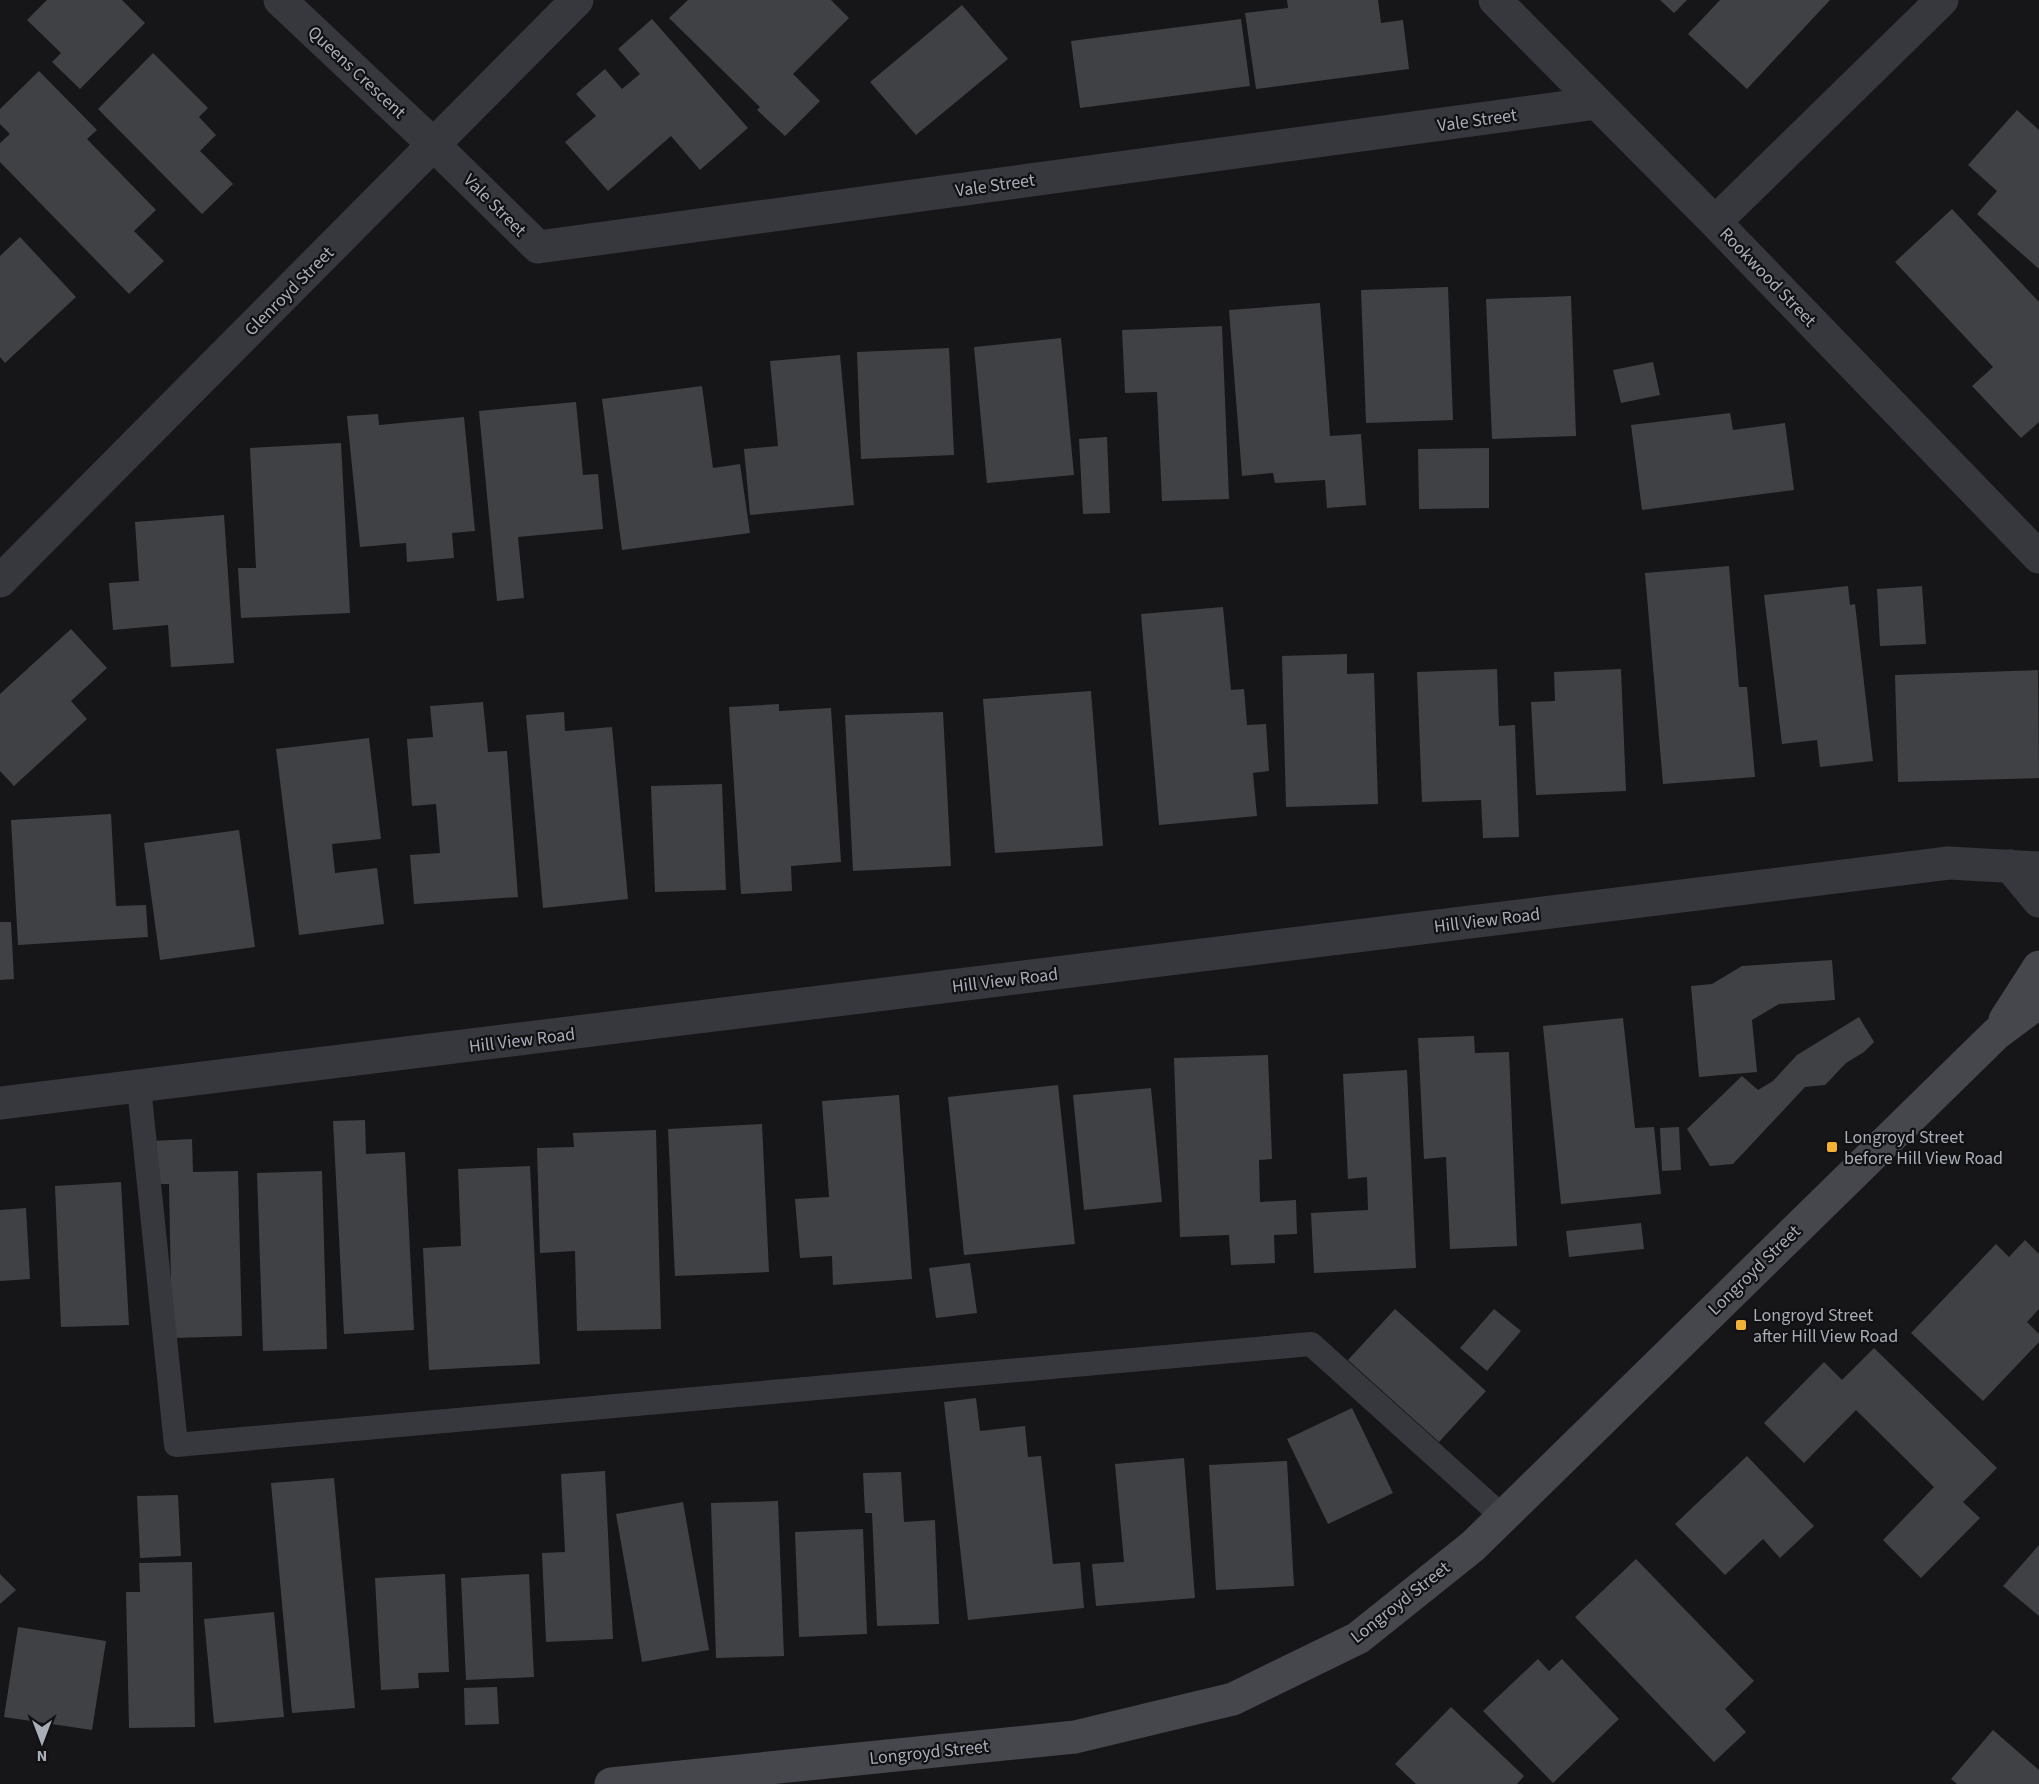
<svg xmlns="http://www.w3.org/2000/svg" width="2039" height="1784" viewBox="0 0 2039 1784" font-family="'Source Sans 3',sans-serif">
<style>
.building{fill:#404145}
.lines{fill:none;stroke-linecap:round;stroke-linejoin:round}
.service{stroke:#37383d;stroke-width:24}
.minor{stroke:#37383d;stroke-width:33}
.secondary{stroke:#45474d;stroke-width:33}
.poi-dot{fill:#f2b134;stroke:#111113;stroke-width:2}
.labels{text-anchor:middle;stroke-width:4.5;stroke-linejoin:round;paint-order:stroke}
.street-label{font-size:18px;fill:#a8adb8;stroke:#111113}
.poi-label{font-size:18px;fill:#a8adb8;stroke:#111113;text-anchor:start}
</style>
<rect width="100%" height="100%" fill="#161618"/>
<path class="building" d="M47,0H122L145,23L80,89L52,62L61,53L27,20Z
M688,0H831L849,18L793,74L820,101L785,136L757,110L760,107L669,18Z
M1287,0H1378L1381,23L1403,20L1409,69L1256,89L1245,13L1288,8Z
M1660,0H1687L1674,13Z
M1720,0H1830L1747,89L1688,34Z
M962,5L1008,59L916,135L870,82Z
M652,19L748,128L700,170L671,136L608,191L565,142L596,116L576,94L605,69L622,89L640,74L618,49Z
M1241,19L1250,86L1080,108L1071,41Z
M153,53L208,108L199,117L216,135L200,151L233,184L202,214L98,109Z
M39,71L97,130L87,139L156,210L134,231L164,261L129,294L0,162V143L10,134L0,124V109Z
M2017,110L2039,130V269L1977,214L1997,191L1968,165Z
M1952,209L2039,302V422L2021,438L1972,386L1993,367L1895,262Z
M20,237L76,297L5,363L0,357V256Z
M1448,287L1453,420L1366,423L1361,290Z
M1571,296L1576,436L1492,439L1486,299Z
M1320,303L1330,436L1361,434L1366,505L1327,508L1325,480L1275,483L1273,473L1242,476L1229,310Z
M1222,326L1229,499L1162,501L1157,392L1125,393L1122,330Z
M1061,338L1074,475L987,483L974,347Z
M949,348L954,455L861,459L857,352Z
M840,355L854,505L750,515L744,449L778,446L770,361Z
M1653,362L1660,395L1621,403L1613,370Z
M702,386L713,468L740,464L750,533L622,550L602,399Z
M576,402L583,475L598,474L603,529L518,537L524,598L497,601L479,411Z
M1730,413L1733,430L1785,423L1794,490L1642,510L1631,425Z
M378,414L379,425L464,417L475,531L452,533L454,558L407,562L406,543L360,547L347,416Z
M1107,437L1110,513L1083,514L1079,439Z
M341,443L350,613L241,618L238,568H256L250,448Z
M1489,448V508L1419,509L1418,449Z
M224,515L234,663L171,667L168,625L113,630L109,583L139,581L135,522Z
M1729,566L1739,687H1747L1755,777L1663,784L1645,573Z
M1848,586L1850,605L1855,604L1873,761L1820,767L1817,740L1782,744L1764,595Z
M1922,586L1926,644L1880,646L1877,589Z
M1223,607L1231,690L1244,689L1247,725L1266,724L1269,771L1253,773L1257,816L1159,825L1141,614Z
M71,629L107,668L71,701L87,719L14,786L0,771V694Z
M1347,654V674L1374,673L1378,804L1286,807L1282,656Z
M1497,669L1499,726L1515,725L1519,837L1483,838L1481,800L1422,802L1417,672Z
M1621,669L1626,791L1536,795L1531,702L1555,701L1554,672Z
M2038,670L2039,778L1898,782L1895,675Z
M1091,691L1103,846L995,853L983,699Z
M483,702L488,752L507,751L518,897L414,904L410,855L440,853L436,804L412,806L407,739L433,737L430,706Z
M779,704V711L831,708L841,862L791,866L792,891L741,894L729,707Z
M564,712L565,731L612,727L628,899L543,908L526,715Z
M943,712L951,866L853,871L845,715Z
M369,738L381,839L332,844L335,873L377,868L384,924L299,935L276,749Z
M722,784L726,890L655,892L651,786Z
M111,814L116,906L146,905L148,937L18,945L11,820Z
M239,830L255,947L160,960L144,843Z
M0,922H11L14,979L0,980Z
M1832,960L1835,1000L1779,1004L1752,1020L1757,1072L1699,1077L1691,986L1712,984L1742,966Z
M1859,1017L1874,1042L1864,1052L1846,1063L1825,1085L1805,1087L1733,1164L1710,1166L1687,1129L1742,1076L1758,1090L1773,1081L1797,1055Z
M1623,1018L1635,1128L1654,1127L1661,1194L1561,1204L1543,1026Z
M1474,1036L1475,1053L1509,1052L1517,1246L1450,1249L1446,1157L1424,1159L1418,1038Z
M1268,1055L1272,1159L1259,1160L1260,1202L1296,1200L1297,1234L1274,1235L1275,1263L1231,1265L1229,1235L1180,1237L1174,1058Z
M1407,1070L1416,1268L1314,1273L1311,1213L1368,1210L1367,1177L1348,1179L1343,1074Z
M1058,1085L1075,1244L964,1255L948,1097Z
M1151,1088L1162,1202L1084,1210L1073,1095Z
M899,1095L912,1279L833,1285L832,1256L800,1258L795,1199L829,1197L822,1101Z
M365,1120L366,1154L405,1152L414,1330L344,1334L333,1121Z
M762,1124L769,1272L675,1276L668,1129Z
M1679,1127L1681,1170L1662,1171L1660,1128Z
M656,1130L661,1329L577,1331L575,1251L540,1253L537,1148L574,1147L573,1133Z
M192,1139L193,1172L238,1171L242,1336L172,1338L169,1184H152L151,1141Z
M530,1166L540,1364L429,1370L423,1248L461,1246L458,1169Z
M322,1171L327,1349L263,1351L257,1173Z
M121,1182L129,1325L61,1327L55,1186Z
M26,1208L30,1279L0,1281V1210Z
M1641,1223L1644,1249L1569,1257L1566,1231Z
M2025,1240L2039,1254V1309L2027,1322L2039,1334V1342L1983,1401L1911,1333L1996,1244L2009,1257Z
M970,1263L977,1313L936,1318L929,1268Z
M1395,1309L1486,1391L1439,1442L1348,1360Z
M1494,1309L1521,1331L1487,1371L1460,1348Z
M1874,1348L1997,1468L1963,1502L1980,1518L1921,1578L1883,1540L1934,1487L1856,1410L1804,1463L1764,1423L1824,1362L1842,1380Z
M976,1398L980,1431L1025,1426L1028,1457L1041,1456L1053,1564L1080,1562L1084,1608L968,1620L944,1402Z
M1352,1408L1393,1493L1328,1524L1287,1439Z
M1747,1456L1814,1526L1780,1558L1763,1539L1725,1575L1675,1524Z
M1184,1458L1195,1598L1096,1606L1092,1564L1124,1562L1115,1464Z
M1287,1461L1294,1586L1216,1590L1209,1465Z
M605,1471L613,1639L546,1642L542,1553L565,1552L561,1474Z
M901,1472L904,1522L935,1520L939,1624L877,1626L872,1513H865L863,1473Z
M334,1478L355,1708L292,1713L271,1483Z
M178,1495L181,1556L140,1558L137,1496Z
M778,1501L784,1656L716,1658L711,1503Z
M683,1502L709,1650L642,1662L616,1514Z
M863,1529L867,1634L799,1637L795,1532Z
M2039,1545V1616L2003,1586Z
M1636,1559L1754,1681L1725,1709L1746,1732L1714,1762L1575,1617Z
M192,1562L195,1727L129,1728L126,1592H140L139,1563Z
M0,1574L16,1590L0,1604Z
M445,1574L449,1672L418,1673L419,1688L381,1690L375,1578Z
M529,1574L534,1677L466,1680L461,1578Z
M274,1612L284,1717L214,1723L204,1619Z
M18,1627L106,1641L92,1730L4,1717Z
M1538,1659L1549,1671L1562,1659L1619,1719L1553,1783L1483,1711Z
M497,1687L499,1724L465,1725L464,1688Z
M1451,1707L1524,1776L1517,1784H1416L1395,1764Z
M1993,1730L2039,1770V1784H1957L1951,1779Z"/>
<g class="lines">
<path class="service" d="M139,1087L176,1445L1311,1344L1502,1516"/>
<path class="minor" d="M280,0L434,145L538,247L1597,103
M1495,0L1715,222L2039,557
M1715,222L1942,0
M0,581L577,0
M2010,866L2039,901
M0,1103L1949,863L2039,868"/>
<path class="secondary" d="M2005,1020L2039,967
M611,1784L1075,1737L1233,1699L1358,1638L1473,1546L1996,1034L2039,1002"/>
</g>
<g class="poi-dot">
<rect x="1826" y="1141" width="12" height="12" rx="3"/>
<rect x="1735" y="1319" width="12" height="12" rx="3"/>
</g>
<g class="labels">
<g class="street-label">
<text transform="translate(357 72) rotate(43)" y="6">Queens Crescent</text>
<text transform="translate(1477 120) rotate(-8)" y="6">Vale Street</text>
<text transform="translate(995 185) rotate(-8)" y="6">Vale Street</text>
<text transform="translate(495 205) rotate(45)" y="6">Vale Street</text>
<text transform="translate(1768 277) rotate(46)" y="6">Rookwood Street</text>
<text transform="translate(289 291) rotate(-45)" y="6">Glenroyd Street</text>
<text transform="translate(1487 920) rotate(-7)" y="6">Hill View Road</text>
<text transform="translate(1005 980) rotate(-7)" y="6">Hill View Road</text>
<text transform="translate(522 1040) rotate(-7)" y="6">Hill View Road</text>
<text transform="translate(1754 1270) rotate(-44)" y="6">Longroyd Street</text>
<text transform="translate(1400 1602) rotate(-38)" y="6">Longroyd Street</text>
<text transform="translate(929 1752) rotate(-6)" y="6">Longroyd Street</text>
</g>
<g class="poi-label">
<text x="1844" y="1143">Longroyd Street<tspan x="1844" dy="21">before Hill View Road</tspan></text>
<text x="1753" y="1321">Longroyd Street<tspan x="1753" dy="21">after Hill View Road</tspan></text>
</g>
</g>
<g transform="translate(42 1742) rotate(180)" stroke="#111113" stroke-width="4.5" paint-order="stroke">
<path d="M0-4.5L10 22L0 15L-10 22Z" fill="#a8adb8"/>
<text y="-9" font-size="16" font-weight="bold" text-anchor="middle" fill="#a8adb8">N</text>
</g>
</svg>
